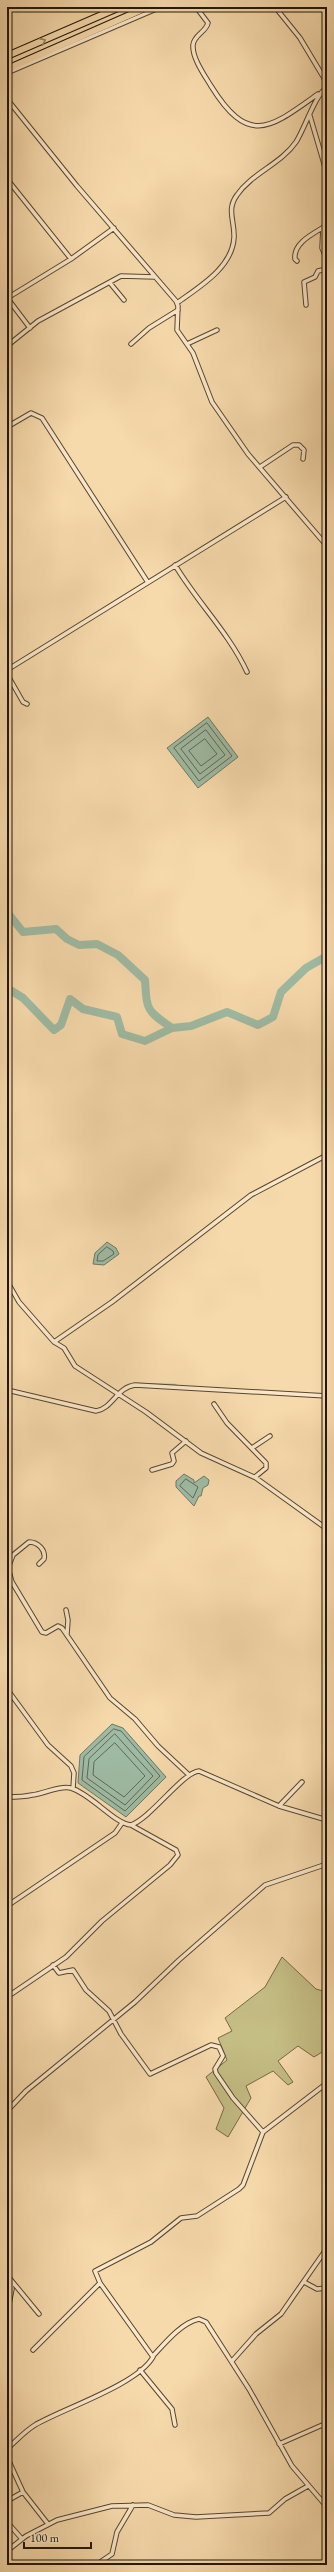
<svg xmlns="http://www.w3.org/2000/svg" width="334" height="2572" viewBox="0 0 334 2572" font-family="'EB Garamond',serif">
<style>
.green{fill:#c4bd84;stroke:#726a46}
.water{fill:#9ebba4;stroke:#6c7966}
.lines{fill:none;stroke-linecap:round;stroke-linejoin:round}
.shore{stroke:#5f6856;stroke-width:1}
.canal{stroke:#9ebba4;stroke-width:4.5}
.river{stroke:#9ebba4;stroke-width:8}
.minor-casing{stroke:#564731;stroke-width:5.5}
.trunk-casing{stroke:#201608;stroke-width:8}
.minor{stroke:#fae7c9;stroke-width:3.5}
.trunk{stroke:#f7daac;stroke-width:6}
.oneway{stroke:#968262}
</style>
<rect width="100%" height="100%" fill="#f7daac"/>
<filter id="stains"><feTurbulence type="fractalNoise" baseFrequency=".005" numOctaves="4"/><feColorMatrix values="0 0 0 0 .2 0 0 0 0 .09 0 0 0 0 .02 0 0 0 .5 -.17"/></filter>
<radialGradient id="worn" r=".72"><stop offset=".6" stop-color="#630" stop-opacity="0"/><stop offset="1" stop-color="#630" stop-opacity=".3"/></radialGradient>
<path class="green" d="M282,1957L316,1989L327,1992V2049L314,2057L298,2046L278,2061L293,2082L288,2085L273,2071L246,2086L251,2098L228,2137L216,2129L224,2108L206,2077L227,2060L218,2038L232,2031L225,2018L265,1987Z"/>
<path class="water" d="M208,717L238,757L198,788L167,748Z
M107,1242L116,1248L119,1254L104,1265L93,1264L95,1253Z
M184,1474L194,1480V1483L204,1476L209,1480L208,1485L203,1488L201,1496H199L194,1506L176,1487V1481Z
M112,1724L123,1728L166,1777L126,1817L78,1783L80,1755Z"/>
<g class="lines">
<path class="shore" d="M207,723L232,756L199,781L174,748Z
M206,730L225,755L200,774L181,749Z
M205,739L217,754L201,766L189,751Z
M107,1247L113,1251L114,1254L103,1261H97L98,1255Z
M186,1479L198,1487L193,1498L180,1486Z
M114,1729L121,1731L160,1776L125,1811L82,1780L84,1757Z
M115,1734L153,1776L125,1805L87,1778L89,1759Z
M115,1743L145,1776L124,1797L93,1775L94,1762Z"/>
<path class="canal" d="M136,1385L175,1386"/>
<path class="river" d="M7,912L23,932L56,929L67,939L79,945L97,944L118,955L145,980C147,1011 146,1010 172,1028
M7,988L23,998L54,1030L61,1025L70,999L83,1009L117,1017L122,1034L145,1041L172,1028L191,1026L227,1012L258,1025L273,1017L281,992L306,968L327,956"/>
<g class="minor-casing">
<path id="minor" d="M196,7L208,23C206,32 194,35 193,45C192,58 205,76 211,86C249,147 270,128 318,94
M275,7L300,38L327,83
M7,73L161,7
M7,99L77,186L176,301L178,306L177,330L193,353L212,402L248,454L327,546
M310,116L327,174
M7,179L71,259
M323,228L322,248L327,260
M297,261L295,259C293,242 315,233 327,225
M110,283L124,300
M177,303C199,287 232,268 234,238C235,221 226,210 237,195C252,173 281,164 296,142C305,128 315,95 327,87
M306,305L304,282L315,277L318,271L327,269
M30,328L8,299L9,297L71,259L114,228
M131,344L149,328L178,310
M187,344L217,330
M7,346L38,321L121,276L155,277
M7,427L31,413L42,418L147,581
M260,467L293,445H299L304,450L303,459
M175,565C197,602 229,633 247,672
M7,670L286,497
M7,674L23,702L27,704
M7,1281L19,1302L54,1342L64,1348L75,1366L146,1412L201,1453L256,1478L327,1529
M54,1342L112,1302L251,1195L327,1155
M7,1390L96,1411C112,1409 117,1387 135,1385L327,1396
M214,1404L227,1423L266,1463V1468L255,1477
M252,1448L270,1436
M152,1470L172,1464L174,1461L172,1453L186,1441
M39,1564L44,1559C46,1550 38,1542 29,1542L13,1555L8,1568L12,1582L42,1632L46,1633L58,1626L62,1628L110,1698L135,1719L158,1746L189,1775
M66,1610L68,1620L67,1634
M7,1689L48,1745L71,1766L74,1773L73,1789
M7,1797C15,1797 24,1797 32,1795C43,1794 60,1785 71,1788C91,1794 115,1824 131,1825C151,1818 183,1772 199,1771L279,1806L327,1820
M279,1806L302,1782
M7,1906L115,1833L122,1823
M53,1965L59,1973L73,1970L86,1990L109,2011L121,2034L150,2074L211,2045L219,2047L223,2056L215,2069L216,2073L233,2098L263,2132
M7,1997L66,1957L102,1921L170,1865L178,1855L176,1850L131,1825
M7,2111L26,2091L135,2002L179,1960L265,1885L327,1864
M7,2265L12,2289L9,2304
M11,2280L39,2314
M304,2282L317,2289L327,2288
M33,2350L100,2283
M153,2356C165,2343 181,2323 199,2319L206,2322L249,2389L292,2466L327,2507
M232,2361L256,2334L281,2314L327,2248
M140,2370L172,2409L175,2425
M279,2444L327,2423
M7,2449C16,2441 25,2431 35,2425C64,2408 137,2385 153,2357L100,2283L95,2271L151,2242L181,2218L197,2216L239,2189L243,2185L263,2132L327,2083
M7,2457L23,2492L7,2501
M23,2492L48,2524
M7,2522L22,2539
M7,2551L26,2536L57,2520L112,2506L148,2505L174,2515L196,2517L269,2513L285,2499L308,2486
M96,2565L112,2554L117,2532L133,2505"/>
</g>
<g class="trunk-casing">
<path id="trunk" d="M7,56L120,7
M7,69L148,7"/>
</g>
<use href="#minor" class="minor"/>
<use href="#trunk" class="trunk"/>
</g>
<defs><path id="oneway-chevron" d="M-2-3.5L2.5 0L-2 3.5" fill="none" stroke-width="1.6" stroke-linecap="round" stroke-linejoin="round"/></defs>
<use class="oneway" href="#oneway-chevron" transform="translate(43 41) rotate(-24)"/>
<rect width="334" height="2572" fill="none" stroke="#f7daac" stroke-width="24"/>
<rect x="8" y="8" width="318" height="2556" fill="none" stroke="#201608" stroke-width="2"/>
<rect x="12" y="12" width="310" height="2548" fill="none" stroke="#201608"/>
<path d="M24 2542v6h67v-6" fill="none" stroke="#201608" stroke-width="2"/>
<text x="30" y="2542" font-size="12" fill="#201608" stroke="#fae7c9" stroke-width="3" paint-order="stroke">100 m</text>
<rect width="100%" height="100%" filter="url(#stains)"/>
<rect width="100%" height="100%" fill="url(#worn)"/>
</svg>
